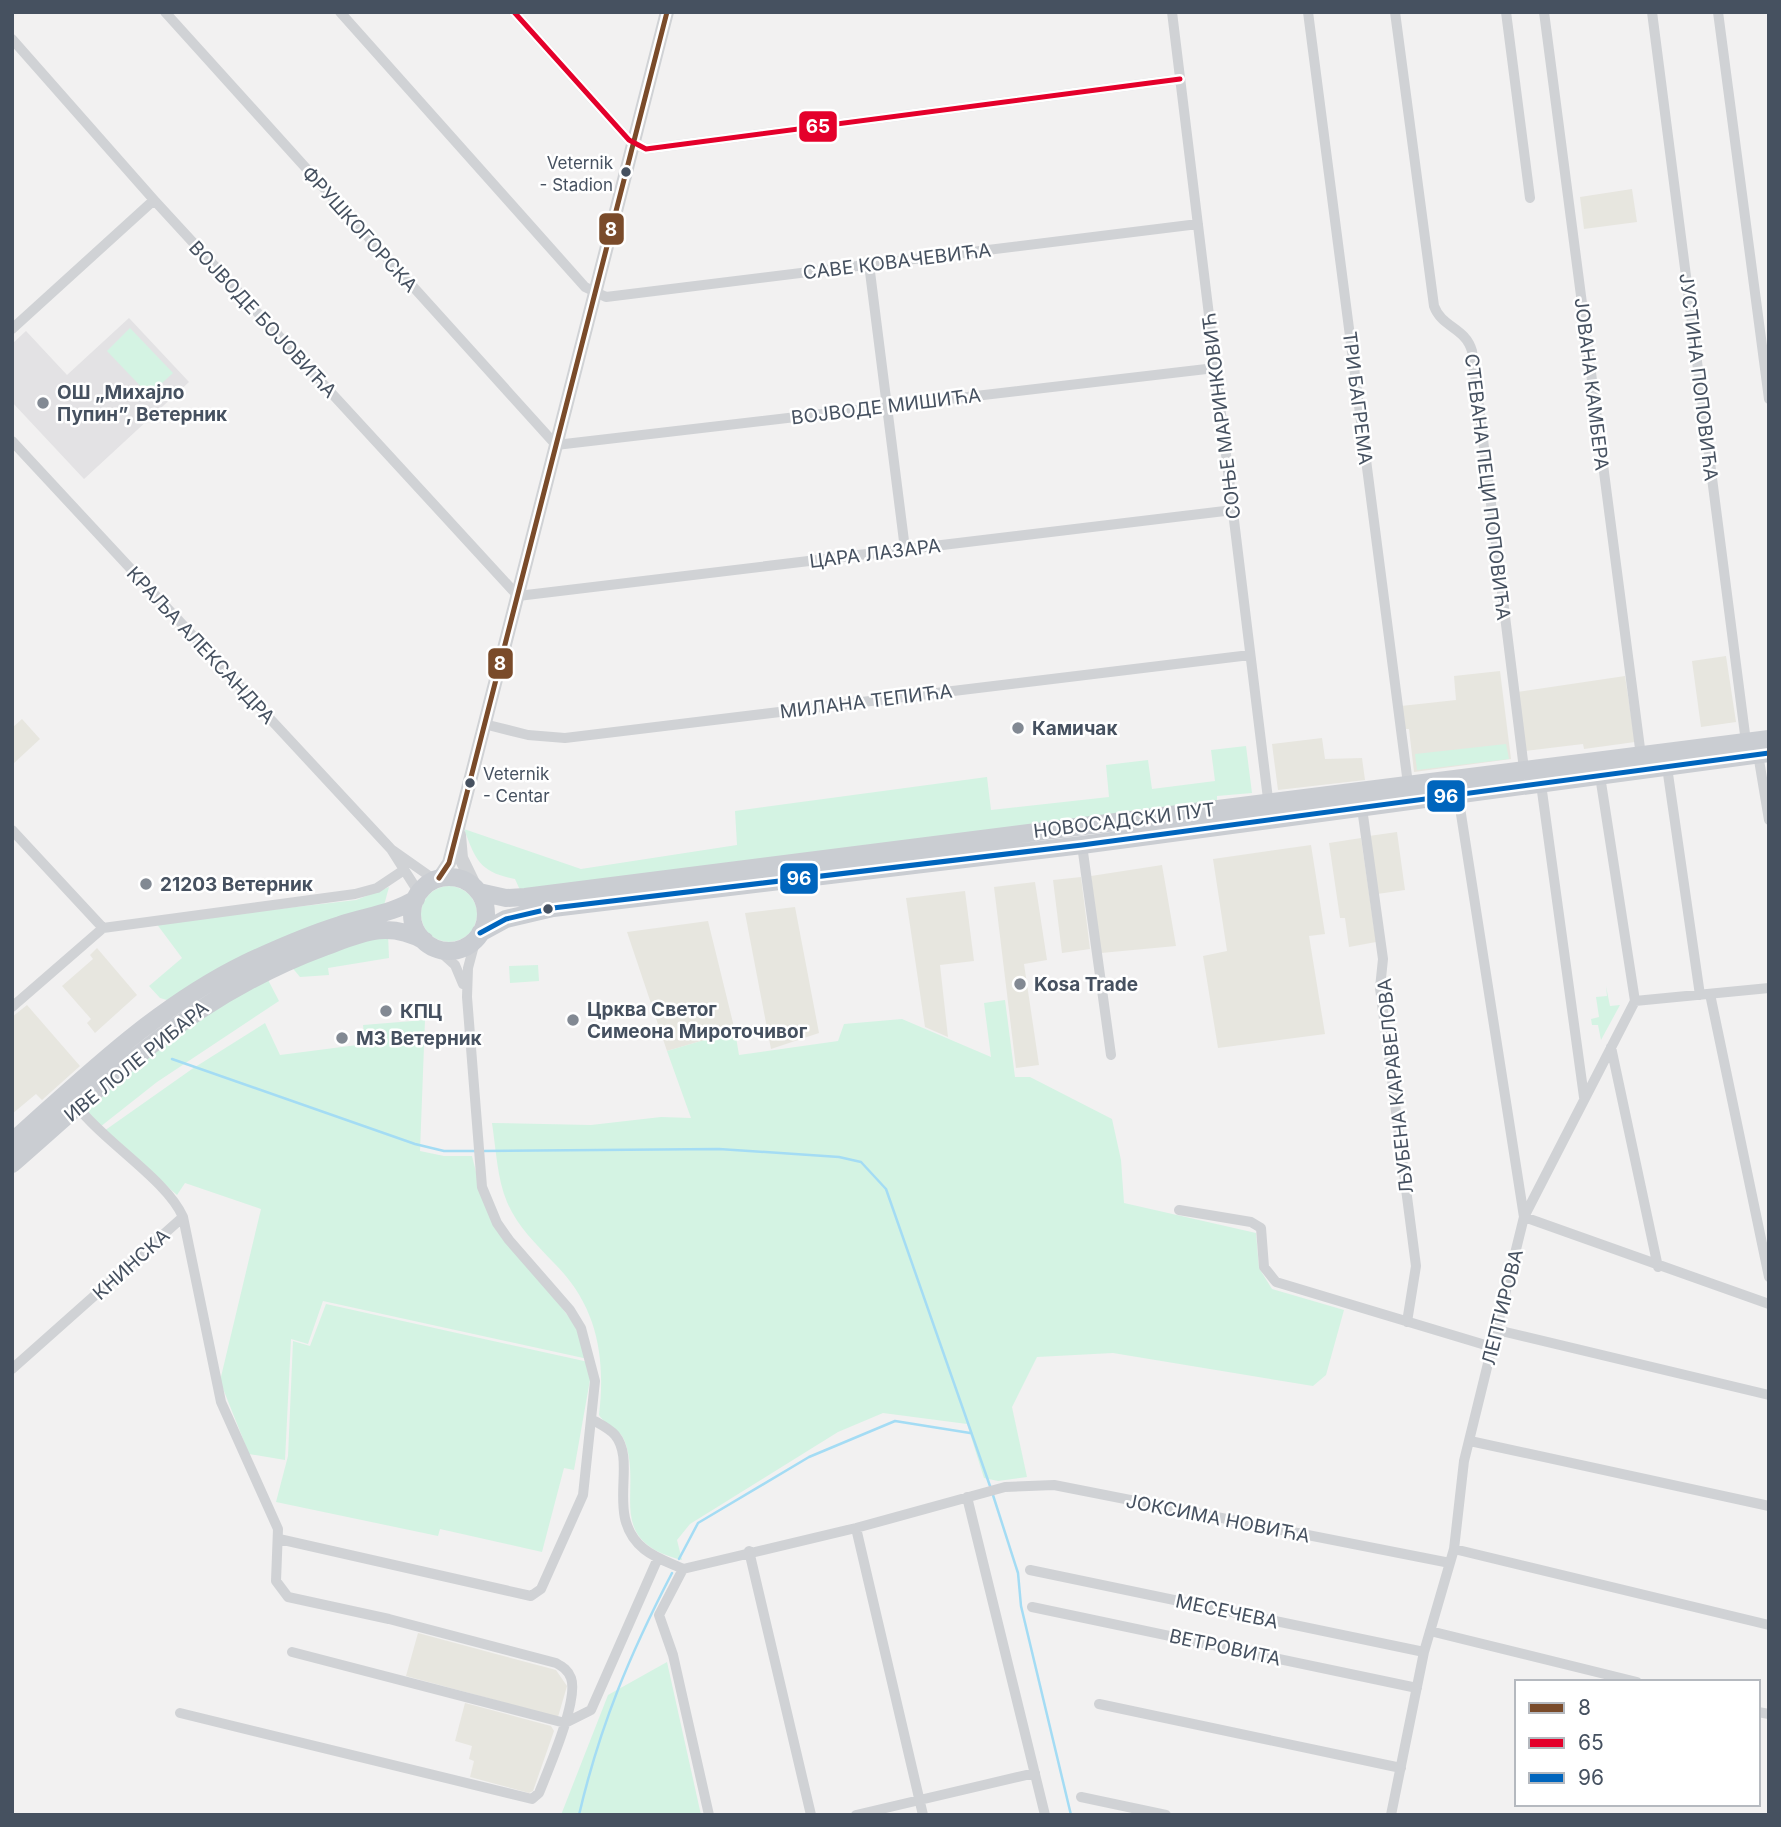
<svg xmlns="http://www.w3.org/2000/svg" width="1781" height="1827" viewBox="0 0 1781 1827" font-family="Inter,sans-serif">
<style>
.commercial{fill:#e7e6df}
.education{fill:#e3e2e4}
.green{fill:#d4f3e3}
.lines{fill:none;stroke-linecap:round;stroke-linejoin:round}
.stream{stroke:#a4dcf4;stroke-width:2.5}
.minor{stroke:#d0d2d5;stroke-width:10}
.tertiary{stroke:#d0d2d5;stroke-width:14}
.primary{stroke:#cacdd2;stroke-width:18}
.bus-1-casing{stroke:#fff;stroke-width:10}
.bus-2-casing{stroke:#fff;stroke-width:10}
.bus-3-casing{stroke:#fff;stroke-width:10}
.bus-1{stroke:#7a4b2a;stroke-width:5}
.bus-2{stroke:#e4002b;stroke-width:5}
.bus-3{stroke:#0065bd;stroke-width:5}
.bus-dot{fill:#465160;stroke:#fff;stroke-width:2.5}
.poi-dot{fill:#828993;stroke:#fff;stroke-width:2.5}
.labels{text-anchor:middle;stroke-width:5;stroke-linejoin:round;paint-order:stroke}
.bus-label{font-size:17px;fill:#465160;stroke:#fff;text-anchor:end}
.street-label{font-size:19px;fill:#465160;stroke:#fff}
.poi-label{font-size:19px;font-weight:bold;fill:#465160;stroke:#fff;text-anchor:start}
.line-badge{stroke:#fff;stroke-width:2.5}
.badge-label{font-size:19px;text-anchor:middle;font-weight:bold;fill:#fff}
</style>
<rect width="100%" height="100%" fill="#f2f1f1"/>
<path class="commercial" d="M1632,189L1637,222L1584,229L1580,197Z
M1726,656L1736,722L1701,727L1692,661Z
M1500,671L1511,759L1414,772L1409,729H1404L1401,706L1456,700L1454,676Z
M1625,676L1635,742L1584,749L1583,744L1525,751L1517,692Z
M22,719L40,739L12,765V728Z
M1322,738L1325,759L1362,758L1365,780L1278,790L1272,744Z
M1397,832L1405,890L1377,894L1369,836Z
M1361,838L1376,942L1349,947L1345,918H1340L1329,843Z
M1311,845L1325,934L1309,936L1325,1034L1218,1048L1203,956L1227,951L1213,859Z
M1162,865L1176,946L1101,953L1091,876Z
M1081,877L1090,949L1062,953L1053,880Z
M1035,882L1047,960L1024,964L1039,1065L1016,1068L994,887Z
M965,891L974,961L940,965L948,1037L925,1027L906,898Z
M795,907L819,1033L771,1049L745,913Z
M708,921L735,1031L667,1051L627,932Z
M97,948L137,995L95,1033L87,1023L91,1019L62,986L93,959L90,955Z
M27,1005L80,1066L42,1100L36,1094L12,1114V1017Z
M418,1633L556,1670L567,1686L558,1717L406,1676Z
M465,1703L551,1726L554,1731L533,1791L529,1793L470,1777L474,1761L469,1759L472,1746L455,1741Z"/>
<path class="education" d="M129,318L189,382L84,479L12,402V344L26,331L67,375Z"/>
<path class="green" d="M130,328L173,373L149,395L107,351Z
M1506,744L1509,759L1417,770L1415,754Z
M1246,746L1252,793L1217,796V801L520,890L515,879C480,872 476,861 464,829L581,869L737,845L735,811L987,777L991,810L1109,797L1106,765L1148,760L1152,789L1215,781L1211,750Z
M421 914a28 28 0 1 1 56 0a28 28 0 1 1-56 0Z
M389,887L383,909L207,977L167,1000L160,998L149,986L182,958L156,923L356,900Z
M388,934L389,958L328,968L329,975L300,977L290,965Z
M538,965L539,981L510,983L509,966Z
M266,976L279,1001L157,1082L100,1127L83,1108L138,1061Z
M1606,986L1610,1006L1620,1005L1601,1040L1598,1025H1592L1591,1019L1599,1017L1596,997L1607,996Z
M1005,1000L1015,1077H1030L1112,1119L1121,1160L1124,1203L1256,1233L1259,1268L1272,1289L1344,1310L1326,1375L1313,1386L1113,1353L1037,1357L1012,1407L1027,1477L998,1481L984,1478L967,1424L883,1413L838,1432L690,1524L677,1540L682,1560C603,1540 643,1492 625,1442C621,1429 606,1426 599,1415C606,1356 597,1305 553,1262C536,1244 517,1226 507,1202C497,1178 496,1149 492,1123L591,1125L661,1117L691,1118L667,1051L735,1031L739,1055L838,1041L844,1024L902,1019L991,1057L984,1003Z
M425,1020L420,1151L444,1156H472L484,1204L577,1328L588,1359L323,1301L308,1344L291,1339L285,1460L249,1454L220,1381L261,1209L185,1183L177,1195L104,1131L192,1069L265,1023L280,1055L365,1044L363,1025Z
M326,1304L593,1363L574,1470L564,1468L542,1552L440,1529L438,1536L276,1502L288,1456L293,1341L310,1346Z
M667,1662L701,1815H561L608,1695Z"/>
<g class="lines">
<path class="stream" d="M172,1059L415,1144L444,1151H475
M482,1151L719,1149L839,1157L861,1162L886,1189L990,1486
M992,1492L1018,1573L1021,1606L1071,1815
M679,1559L698,1523L809,1457L895,1421L970,1433
M579,1815C600,1725 630,1654 672,1573"/>
<path class="minor" d="M165,12L556,445L1215,368
M340,12L585,287L606,297L1198,224
M514,12L629,140L646,149L1180,79
M1172,12L1269,807
M1308,12L1408,784
M1395,12L1434,306C1442,328 1465,327 1472,351L1524,769
M1506,12L1530,198
M1544,12L1641,756
M1652,12L1746,742
M1718,12L1769,399
M12,39L154,200L518,596L1233,510
M869,264L905,549
M12,329L154,200
M12,441L391,849L419,893
M484,724L528,735L565,738L1250,655
M1758,754L1769,820
M1667,767L1700,995
M1600,776L1635,1001L1524,1217L1769,1304
M1541,784L1584,1097
M1362,808L1383,959L1380,988L1416,1266L1407,1322
M12,830L103,928
M1082,845L1111,1055
M391,849L435,880
M435,947L455,965L463,984
M1710,994L1769,1277
M1635,1001L1769,988
M12,1007L103,928L355,894L377,888L404,870
M1611,1047L1658,1267
M1179,1210L1251,1222L1261,1228L1264,1267L1276,1282L1492,1347
M1497,1330L1769,1395
M12,1369L183,1217C167,1180 104,1142 76,1105
M593,1420C600,1424 610,1429 615,1435C638,1463 604,1517 644,1549C655,1558 670,1563 683,1569L856,1528L1005,1487L1054,1485L1450,1563
M1470,1441L1769,1506
M967,1497L1045,1815
M856,1528L923,1815
M279,1539L531,1596L541,1589L583,1495L595,1381L581,1328L570,1310L509,1240L497,1223L482,1187L467,997L468,968L476,938
M1454,1549L1769,1625
M749,1551L811,1815
M683,1569L659,1615L673,1655L709,1815
M1030,1570L1424,1652
M1032,1607L1417,1688
M1430,1631L1637,1682
M292,1652L565,1723L591,1710
M1099,1704L1401,1768
M591,1710L658,1558
M1758,1712L1769,1714
M180,1713L532,1799L539,1793C548,1770 579,1700 571,1678C568,1670 563,1667 556,1663L389,1619L288,1597L276,1581L278,1529L221,1402L183,1217
M1081,1797L1166,1815
M856,1815L1035,1773
M1391,1815L1424,1652L1454,1549L1464,1461L1524,1217L1458,795"/>
<path class="tertiary" d="M459,835L461,858L475,887
M439,878L449,863L667,12"/>
<path class="primary" d="M412 914a37 37 0 1 1 74 0a37 37 0 1 1-74 0Z
M479,892L506,898L525,897L1769,739
M480,933L506,919L553,908L1082,845L1769,753
M12,1142C86,1076 156,1007 246,963C276,949 308,935 340,925C366,916 392,914 416,899
M12,1164C114,1075 194,995 324,947C362,933 387,920 425,941"/>
<g class="bus-1-casing">
<path id="bus-1" d="M439,878L449,863L667,12"/>
</g>
<g class="bus-2-casing">
<path id="bus-2" d="M514,12L629,140L646,149L1180,79"/>
</g>
<g class="bus-3-casing">
<path id="bus-3" d="M480,933L506,919L553,908L1082,845L1769,753"/>
</g>
<use href="#bus-1" class="bus-1"/>
<use href="#bus-2" class="bus-2"/>
<use href="#bus-3" class="bus-3"/>
</g>
<g class="bus-dot">
<circle cx="626" cy="172" r="6"/>
<circle cx="470" cy="783" r="6"/>
<circle cx="548" cy="909" r="6"/>
</g>
<g class="poi-dot">
<circle cx="43" cy="403" r="7"/>
<circle cx="1018" cy="728" r="7"/>
<circle cx="146" cy="884" r="7"/>
<circle cx="1020" cy="984" r="7"/>
<circle cx="386" cy="1011" r="7"/>
<circle cx="573" cy="1020" r="7"/>
<circle cx="342" cy="1038" r="7"/>
</g>
<g class="labels">
<g class="bus-label">
<text x="613" y="169">Veternik<tspan x="613" dy="22">- Stadion</tspan></text>
<text x="483" y="780" text-anchor="start">Veternik<tspan x="483" dy="22">- Centar</tspan></text>
</g>
<g class="street-label">
<text transform="translate(360 229) rotate(48)" y="7">ФРУШКОГОРСКА</text>
<text transform="translate(897 261) rotate(-7)" y="7">САВЕ КОВАЧЕВИЋА</text>
<text transform="translate(263 319) rotate(47)" y="7">ВОЈВОДЕ БОЈОВИЋА</text>
<text transform="translate(1699 377) rotate(83)" y="7">ЈУСТИНА ПОПОВИЋА</text>
<text transform="translate(1592 384) rotate(83)" y="7">ЈОВАНА КАМБЕРА</text>
<text transform="translate(1358 398) rotate(83)" y="7">ТРИ БАГРЕМА</text>
<text transform="translate(886 406) rotate(-7)" y="7">ВОЈВОДЕ МИШИЋА</text>
<text transform="translate(1221 416) rotate(-97)" y="7">СОЊЕ МАРИНКОВИЋ</text>
<text transform="translate(1488 487) rotate(83)" y="7">СТЕВАНА ПЕЦИ ПОПОВИЋА</text>
<text transform="translate(875 553) rotate(-7)" y="7">ЦАРА ЛАЗАРА</text>
<text transform="translate(201 645) rotate(47)" y="7">КРАЉА АЛЕКСАНДРА</text>
<text transform="translate(866 701) rotate(-7)" y="7">МИЛАНА ТЕПИЋА</text>
<text transform="translate(1124 820) rotate(-7)" y="7">НОВОСАДСКИ ПУТ</text>
<text transform="translate(136 1061) rotate(-39)" y="7">ИВЕ ЛОЛЕ РИБАРА</text>
<text transform="translate(1395 1086) rotate(-96)" y="7">ЉУБЕНА КАРАВЕЛОВА</text>
<text transform="translate(131 1264) rotate(-42)" y="7">КНИНСКА</text>
<text transform="translate(1502 1307) rotate(-76)" y="7">ЛЕПТИРОВА</text>
<text transform="translate(1218 1518) rotate(11)" y="7">ЈОКСИМА НОВИЋА</text>
<text transform="translate(1227 1611) rotate(12)" y="7">МЕСЕЧЕВА</text>
<text transform="translate(1225 1647) rotate(12)" y="7">ВЕТРОВИТА</text>
</g>
<g class="poi-label">
<text x="57" y="399">ОШ „Михајло<tspan x="57" dy="22">Пупин”, Ветерник</tspan></text>
<text x="1032" y="735">Камичак</text>
<text x="160" y="891">21203 Ветерник</text>
<text x="1034" y="991">Kosa Trade</text>
<text x="587" y="1016">Црква Светог<tspan x="587" dy="22">Симеона Мироточивог</tspan></text>
<text x="400" y="1018">КПЦ</text>
<text x="356" y="1045">МЗ Ветерник</text>
</g>
</g>
<g class="line-badge">
<rect x="798" y="110" width="40" height="33" rx="7" fill="#e4002b"/>
<rect x="598" y="212" width="27" height="34" rx="7" fill="#7a4b2a"/>
<rect x="487" y="647" width="27" height="33" rx="7" fill="#7a4b2a"/>
<rect x="1426" y="779" width="40" height="34" rx="7" fill="#0065bd"/>
<rect x="779" y="862" width="40" height="33" rx="7" fill="#0065bd"/>
</g>
<g class="badge-label">
<text x="818" y="133">65</text>
<text x="611" y="236">8</text>
<text x="500" y="670">8</text>
<text x="1446" y="803">96</text>
<text x="799" y="885">96</text>
</g>
<rect width="1781" height="1827" fill="none" stroke="#465160" stroke-width="28"/>
<rect x="1515" y="1680" width="245" height="126" fill="#ffffff" stroke="#b5b9bf" stroke-width="2"/>
<rect x="1529" y="1703" width="35" height="10" fill="#7a4b2a" stroke="#b5b9bf" stroke-width="2"/>
<text x="1578" y="1715" font-size="21" fill="#465160">8</text>
<rect x="1529" y="1738" width="35" height="10" fill="#e4002b" stroke="#b5b9bf" stroke-width="2"/>
<text x="1578" y="1750" font-size="21" fill="#465160">65</text>
<rect x="1529" y="1773" width="35" height="10" fill="#0065bd" stroke="#b5b9bf" stroke-width="2"/>
<text x="1578" y="1785" font-size="21" fill="#465160">96</text>
</svg>
